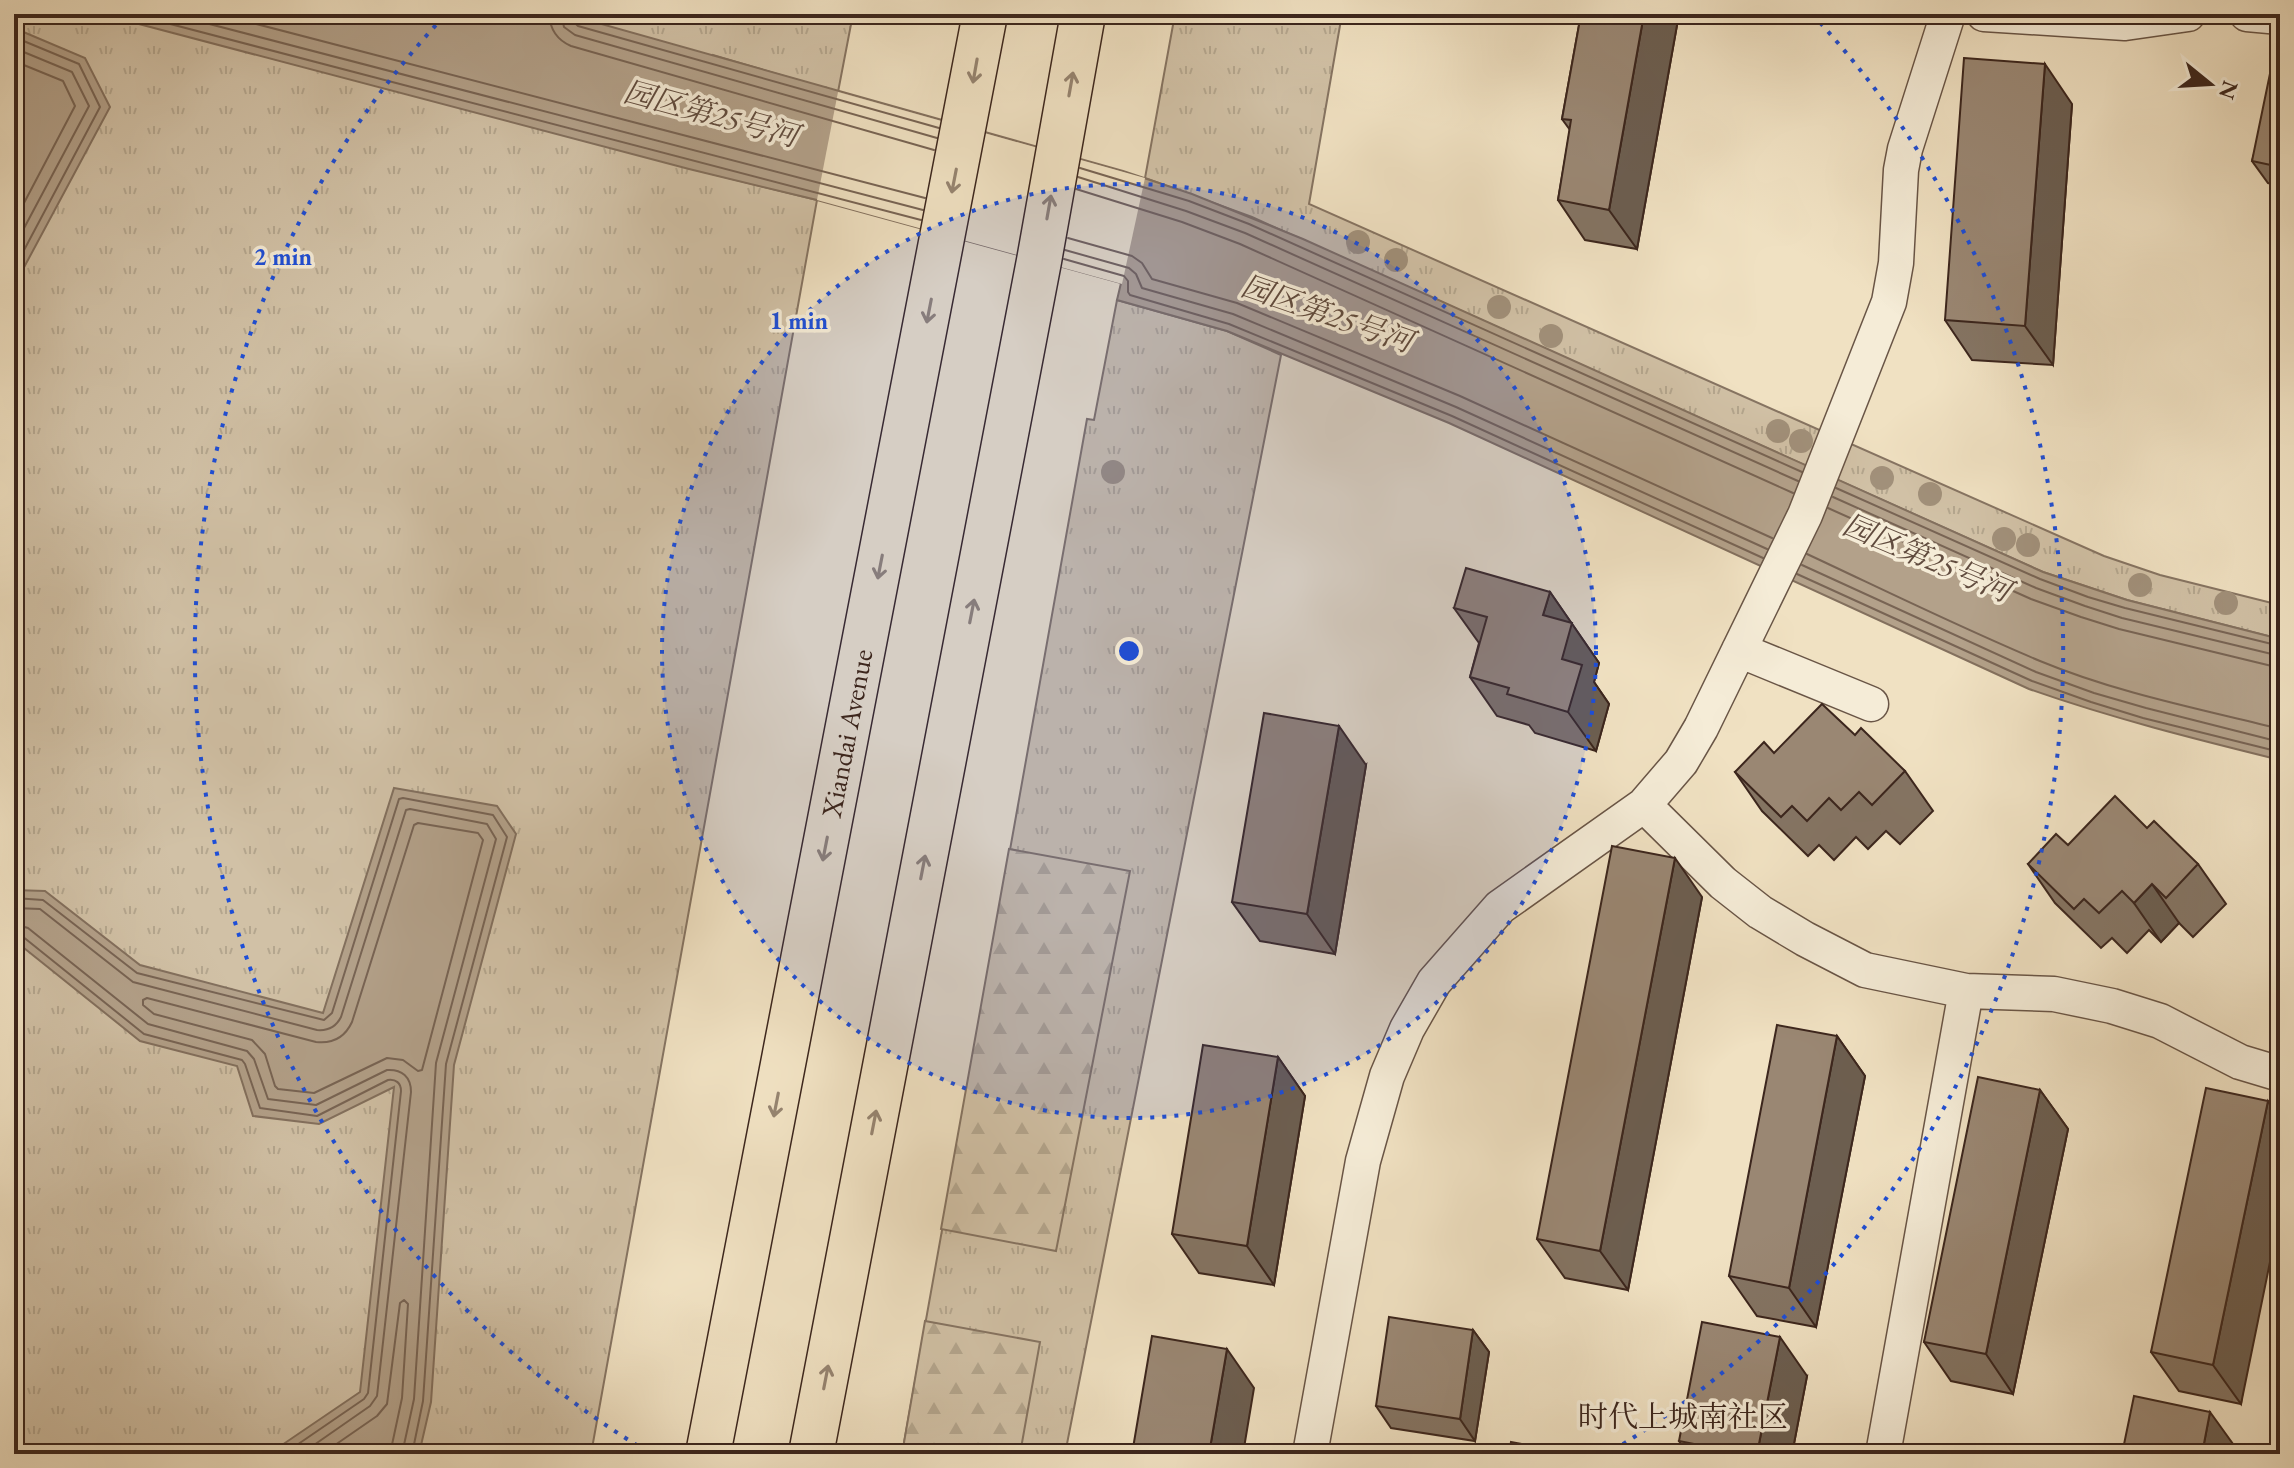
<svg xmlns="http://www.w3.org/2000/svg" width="2294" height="1468" viewBox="0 0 2294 1468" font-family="'EB Garamond','Noto Serif SC',serif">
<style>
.grass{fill:url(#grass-tufts);stroke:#867462;stroke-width:2}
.forest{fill:url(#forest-firs);stroke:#867462;stroke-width:2}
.water{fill:#b3a18a;stroke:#83705e;stroke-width:2}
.pier{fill:#f0e1c2}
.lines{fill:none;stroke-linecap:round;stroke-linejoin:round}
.shore{stroke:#786454;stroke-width:2}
.minor-casing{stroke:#695546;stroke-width:37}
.primary-casing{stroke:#3c261d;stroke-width:47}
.minor{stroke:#f5ecd7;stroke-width:34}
.primary{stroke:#f0e1c2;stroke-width:44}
.tree{fill:#a1907a}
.wall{fill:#847463;stroke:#3c261d;stroke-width:2}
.shaded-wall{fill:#6c5e50;stroke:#3c261d;stroke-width:2}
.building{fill:#9a8773;stroke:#3c261d;stroke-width:2}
.oneway{stroke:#968470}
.ring{fill:none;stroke:#1d4ed8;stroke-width:4;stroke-dasharray:4 8}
.labels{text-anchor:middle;stroke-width:7;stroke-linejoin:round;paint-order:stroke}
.street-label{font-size:28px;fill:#3c261d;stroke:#f5ecd7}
.water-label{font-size:30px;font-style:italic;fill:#604b3e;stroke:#f5ecd7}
.neighbourhood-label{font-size:30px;fill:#3c261d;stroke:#f5ecd7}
.centre{fill:#1d4ed8;stroke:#f5ecd7;stroke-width:4}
.ring-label{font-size:24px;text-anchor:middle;font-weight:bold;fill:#1d4ed8;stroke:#f5ecd7;stroke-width:7;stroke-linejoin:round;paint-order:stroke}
</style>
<defs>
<pattern id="grass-tufts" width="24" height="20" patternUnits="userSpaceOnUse" patternTransform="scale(2)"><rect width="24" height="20" fill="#d1c1a6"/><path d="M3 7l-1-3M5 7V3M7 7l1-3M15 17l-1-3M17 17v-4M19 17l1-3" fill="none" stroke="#b4a68e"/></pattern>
<pattern id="forest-firs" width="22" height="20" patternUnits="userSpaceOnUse" patternTransform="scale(2)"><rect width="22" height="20" fill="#d1c1a6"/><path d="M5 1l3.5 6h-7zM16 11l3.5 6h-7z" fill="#b4a68e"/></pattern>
</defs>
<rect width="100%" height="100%" fill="#f0e1c2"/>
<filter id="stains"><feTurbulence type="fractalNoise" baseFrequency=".0025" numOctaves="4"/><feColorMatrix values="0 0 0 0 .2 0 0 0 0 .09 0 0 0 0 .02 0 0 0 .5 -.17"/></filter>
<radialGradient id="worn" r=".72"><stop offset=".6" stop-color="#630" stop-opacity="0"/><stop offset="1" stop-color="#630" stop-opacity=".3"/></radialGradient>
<path class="grass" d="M14,14H853L838,92L713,55L692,169L817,200L591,1454H14Z
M1175,14H1342L1309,204L2104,556L2160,575L2280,605V639L2127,600L2043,572L1252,217L1145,178Z
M1117,300L1227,331L1281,355L1065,1454H902L1087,419L1094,420Z"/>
<path class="forest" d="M1009,849L1130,871L1056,1251L941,1229Z
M925,1321L1040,1342L1020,1454H902Z"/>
<path class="water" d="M101,14H566L1123,171L1192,194L1303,239L2043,572L2127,600L2280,639V760C2195,739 2111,718 2029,689L1449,423L1227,331L1117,300L1121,283L817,200L689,169Z
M14,28L85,58L110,107L14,286Z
M394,788L497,806L516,834L454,1065L431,1402L419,1454H282L279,1447L360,1392L394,1087L319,1124L253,1116L237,1066L140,1041L14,940V890L45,891L140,965L323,1013Z"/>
<path class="pier" d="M838,92L1145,178L1122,284L817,200Z"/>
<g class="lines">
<path class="shore" d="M132,14L921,220
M171,14L923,210
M218,14L925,198
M549,14C550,30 557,40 571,46L934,150
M561,14L564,27L575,35L937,138
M571,14L573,21L578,26L939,128
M14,37L79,64L100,107L14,269
M14,48L72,72L89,106L14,247
M14,61L63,81L75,106L14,222
M1080,168L1189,201L1249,224L1802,472
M1078,177L1186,211L1245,233L1798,481
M1076,189L1182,222L1240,244L1793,493
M1068,238L1132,256L1142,263L1152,279L1237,303L1460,396L1772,538
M1065,250L1129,268L1136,274L1142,288L1233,314L1456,407L1767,549
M1064,259L1124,276L1128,281V292L1130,295L1229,324L1452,416L1763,558
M1836,488L2040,579L2088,597L2125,608L2280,646
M1833,497L2036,588L2085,606L2122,618L2280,656
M1828,508L2031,599L2081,617L2119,629L2280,668
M1807,554C1884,590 1961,628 2040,661C2117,693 2200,709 2280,729
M1802,565L2036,672L2094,693L2146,708L2280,742
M1797,574L2032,681L2091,702L2143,718L2280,752
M418,823L478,833L483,840L422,1070L418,1071L403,1060L387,1058L314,1093L278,1089L275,1086L265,1054L252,1040L154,1014L143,1005V1000L147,998L316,1042C333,1044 345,1037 352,1022L414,825Z
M14,898L43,900L137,973L324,1020L332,1013L399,799L403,798L493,815L507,837L446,1064L423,1401L412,1454
M14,908L40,909L133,982L317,1030C328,1031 336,1027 341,1017L406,810L410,809L487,824L496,839L436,1063L414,1399L402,1454
M14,924L28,928L148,1024L247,1051L254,1059L268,1099L316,1105L387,1070C402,1069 411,1077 411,1092L377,1396L370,1406L301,1454
M14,934L22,936L144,1034L242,1060L245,1064L260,1108L317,1116L388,1080C396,1079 401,1083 401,1091L368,1393L364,1399L291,1449L289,1454
M322,1454L377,1416L387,1404L400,1303L404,1300L408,1304L402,1398L390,1454"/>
<g class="minor-casing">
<path id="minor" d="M1984,14L2125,23L2188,14
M2247,14L2280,17
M1739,650L1871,704
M1644,805L1723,883L1760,912L1805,939L1865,970L1966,991L2054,994L2112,1006L2160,1021L2240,1062L2280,1074
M1310,1454L1363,1161L1387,1076L1407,1029L1434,982L1500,907L1644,805L1681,762L1701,728L1805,515L1889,302L1896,263L1901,170L1905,149L1948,14
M1883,1454L1966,991"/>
</g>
<g class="primary-casing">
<g id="primary">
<path id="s1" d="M708,1454L985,14"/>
<path d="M811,1454L1039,261L1083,14"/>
</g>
</g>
<use href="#minor" class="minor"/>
<use href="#primary" class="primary"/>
</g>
<g class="tree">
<circle cx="1358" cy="242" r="12"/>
<circle cx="1396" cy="260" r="12"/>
<circle cx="1499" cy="307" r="12"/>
<circle cx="1551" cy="336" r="12"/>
<circle cx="1778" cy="431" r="12"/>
<circle cx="1801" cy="441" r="12"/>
<circle cx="1113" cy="472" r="12"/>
<circle cx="1882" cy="478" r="12"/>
<circle cx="1930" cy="494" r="12"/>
<circle cx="2004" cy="539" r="12"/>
<circle cx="2028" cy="545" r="12"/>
<circle cx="2140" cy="585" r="12"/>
<circle cx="2226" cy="603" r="12"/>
</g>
<path class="wall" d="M1581,14H1679L1637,249L1585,240L1558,200L1570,130L1562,119Z
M2280,61V186L2268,183L2252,161Z
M2072,104L2053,365L1972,360L1945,320Z
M1550,592L1599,663L1594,682L1609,704L1596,751L1535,733L1529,725L1497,716L1470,677L1479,643L1454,608Z
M1855,735L1905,771L1933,811L1900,844L1886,831L1868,849L1856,837L1834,860L1819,845L1808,856L1762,811L1735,772L1774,753Z
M1366,765L1335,954L1260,941L1232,902Z
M2147,828L2198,864L2226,904L2193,937L2179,923L2161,942L2149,930L2127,953L2112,938L2101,948L2055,903L2028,864L2068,845Z
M1702,897L1628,1290L1565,1278L1537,1239Z
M1837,1036L1865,1076L1816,1327L1757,1316L1729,1276Z
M1278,1057L1305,1096L1274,1285L1199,1273L1172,1234Z
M2040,1090L2068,1129L2013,1394L1951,1381L1924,1342Z
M2280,1118L2241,1404L2179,1391L2151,1352Z
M1473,1330L1489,1352L1475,1441L1391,1428L1376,1406Z
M1807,1376L1792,1454H1688L1679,1441Z"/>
<path class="shaded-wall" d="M1644,14H1679L1637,249L1609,210Z
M2045,64L2072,104L2053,365L2025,326Z
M1550,592L1599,663L1594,682L1609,704L1596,751L1568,712L1562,659L1543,615Z
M1339,726L1366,765L1335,954L1307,914Z
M1675,858L1702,897L1628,1290L1600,1251Z
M2152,884L2179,923L2161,942L2134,903Z
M1837,1036L1865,1076L1816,1327L1789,1288Z
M1278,1057L1305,1096L1274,1285L1247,1246Z
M2040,1090L2068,1129L2013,1394L1986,1354Z
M2268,1101L2280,1118V1213L2241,1404L2213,1365Z
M1473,1330L1489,1352L1475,1441L1460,1419Z
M1780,1337L1807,1376L1792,1454H1757Z
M1227,1349L1254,1388L1243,1454H1209Z
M2210,1412L2238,1451L2237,1454H2202Z"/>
<path class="building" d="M1581,14H1644L1609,210L1558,200L1571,120L1562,119Z
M1964,58L2045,64L2025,326L1945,320Z
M2273,59L2280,61V167L2252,161Z
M1466,568L1550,592L1543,615L1572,623L1562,659L1582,665L1568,712L1507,694L1509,688L1470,677L1487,617L1454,608Z
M1822,704L1855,735L1861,728L1905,771L1872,805L1859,792L1841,810L1829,798L1807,821L1792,806L1781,817L1735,772L1764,742L1774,753Z
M1264,713L1339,726L1307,914L1232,902Z
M2115,796L2147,828L2154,821L2198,864L2166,898L2152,884L2134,903L2122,891L2099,913L2084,899L2074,909L2028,864L2056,834L2068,845Z
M1612,846L1675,858L1600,1251L1537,1239Z
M1777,1025L1837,1036L1789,1288L1729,1276Z
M1203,1045L1278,1057L1247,1246L1172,1234Z
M1978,1077L2040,1090L1986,1354L1924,1342Z
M2206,1088L2268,1101L2213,1365L2151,1352Z
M1389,1317L1473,1330L1460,1419L1376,1406Z
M1702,1322L1780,1337L1757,1454H1744L1679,1441Z
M1152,1336L1227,1349L1209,1454H1132Z
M2134,1396L2210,1412L2202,1454H2122Z
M1511,1442L1571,1453L1570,1454H1509Z"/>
<defs><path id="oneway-shaft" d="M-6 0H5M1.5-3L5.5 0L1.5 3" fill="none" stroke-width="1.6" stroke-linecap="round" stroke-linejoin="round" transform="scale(2)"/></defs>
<g class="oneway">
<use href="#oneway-shaft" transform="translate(975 71) rotate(100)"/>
<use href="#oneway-shaft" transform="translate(1071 84) rotate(-80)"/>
<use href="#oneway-shaft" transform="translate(954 181) rotate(101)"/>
<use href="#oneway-shaft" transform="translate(1049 207) rotate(-80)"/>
<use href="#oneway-shaft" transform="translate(929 311) rotate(101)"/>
<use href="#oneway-shaft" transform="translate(880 567) rotate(101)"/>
<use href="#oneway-shaft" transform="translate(972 611) rotate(-79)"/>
<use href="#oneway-shaft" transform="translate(825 849) rotate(101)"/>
<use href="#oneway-shaft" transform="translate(923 867) rotate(-79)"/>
<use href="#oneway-shaft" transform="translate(776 1105) rotate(101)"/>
<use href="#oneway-shaft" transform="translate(874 1122) rotate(-79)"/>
<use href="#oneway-shaft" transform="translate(826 1377) rotate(-79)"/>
</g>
<circle cx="1129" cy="651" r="467" fill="#1d4ed8" fill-opacity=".12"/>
<g class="ring">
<circle cx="1129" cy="651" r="467"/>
<path d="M648 1452A934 934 0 0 1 446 14M1812 14A934 934 0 0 1 1610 1452"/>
</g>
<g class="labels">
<g class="street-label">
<text dy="10" stroke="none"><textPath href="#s1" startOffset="734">Xiandai Avenue</textPath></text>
</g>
<g class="water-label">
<text transform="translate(711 114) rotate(15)" y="10">园区第25号河</text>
<text transform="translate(1327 314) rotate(19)" y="10">园区第25号河</text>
<text transform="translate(1927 558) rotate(23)" y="10">园区第25号河</text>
</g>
<g class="neighbourhood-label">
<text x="1683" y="1427">时代上城南社区</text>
</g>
</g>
<circle cx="1129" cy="651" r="12" class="centre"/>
<g class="ring-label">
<text x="283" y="265">2 min</text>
<text x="799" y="329">1 min</text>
</g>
<rect width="2294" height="1468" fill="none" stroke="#f0e1c2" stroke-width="48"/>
<rect x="16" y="16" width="2262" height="1436" fill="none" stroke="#3c261d" stroke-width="4"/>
<rect x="24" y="24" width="2246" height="1420" fill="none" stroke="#3c261d" stroke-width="2"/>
<g transform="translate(2210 84) rotate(108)" stroke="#f5ecd7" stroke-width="6" paint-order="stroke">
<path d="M0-6L14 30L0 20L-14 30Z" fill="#3c261d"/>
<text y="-12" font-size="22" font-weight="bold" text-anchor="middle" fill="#3c261d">N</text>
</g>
<rect width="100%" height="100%" filter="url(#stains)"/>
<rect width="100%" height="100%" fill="url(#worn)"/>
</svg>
